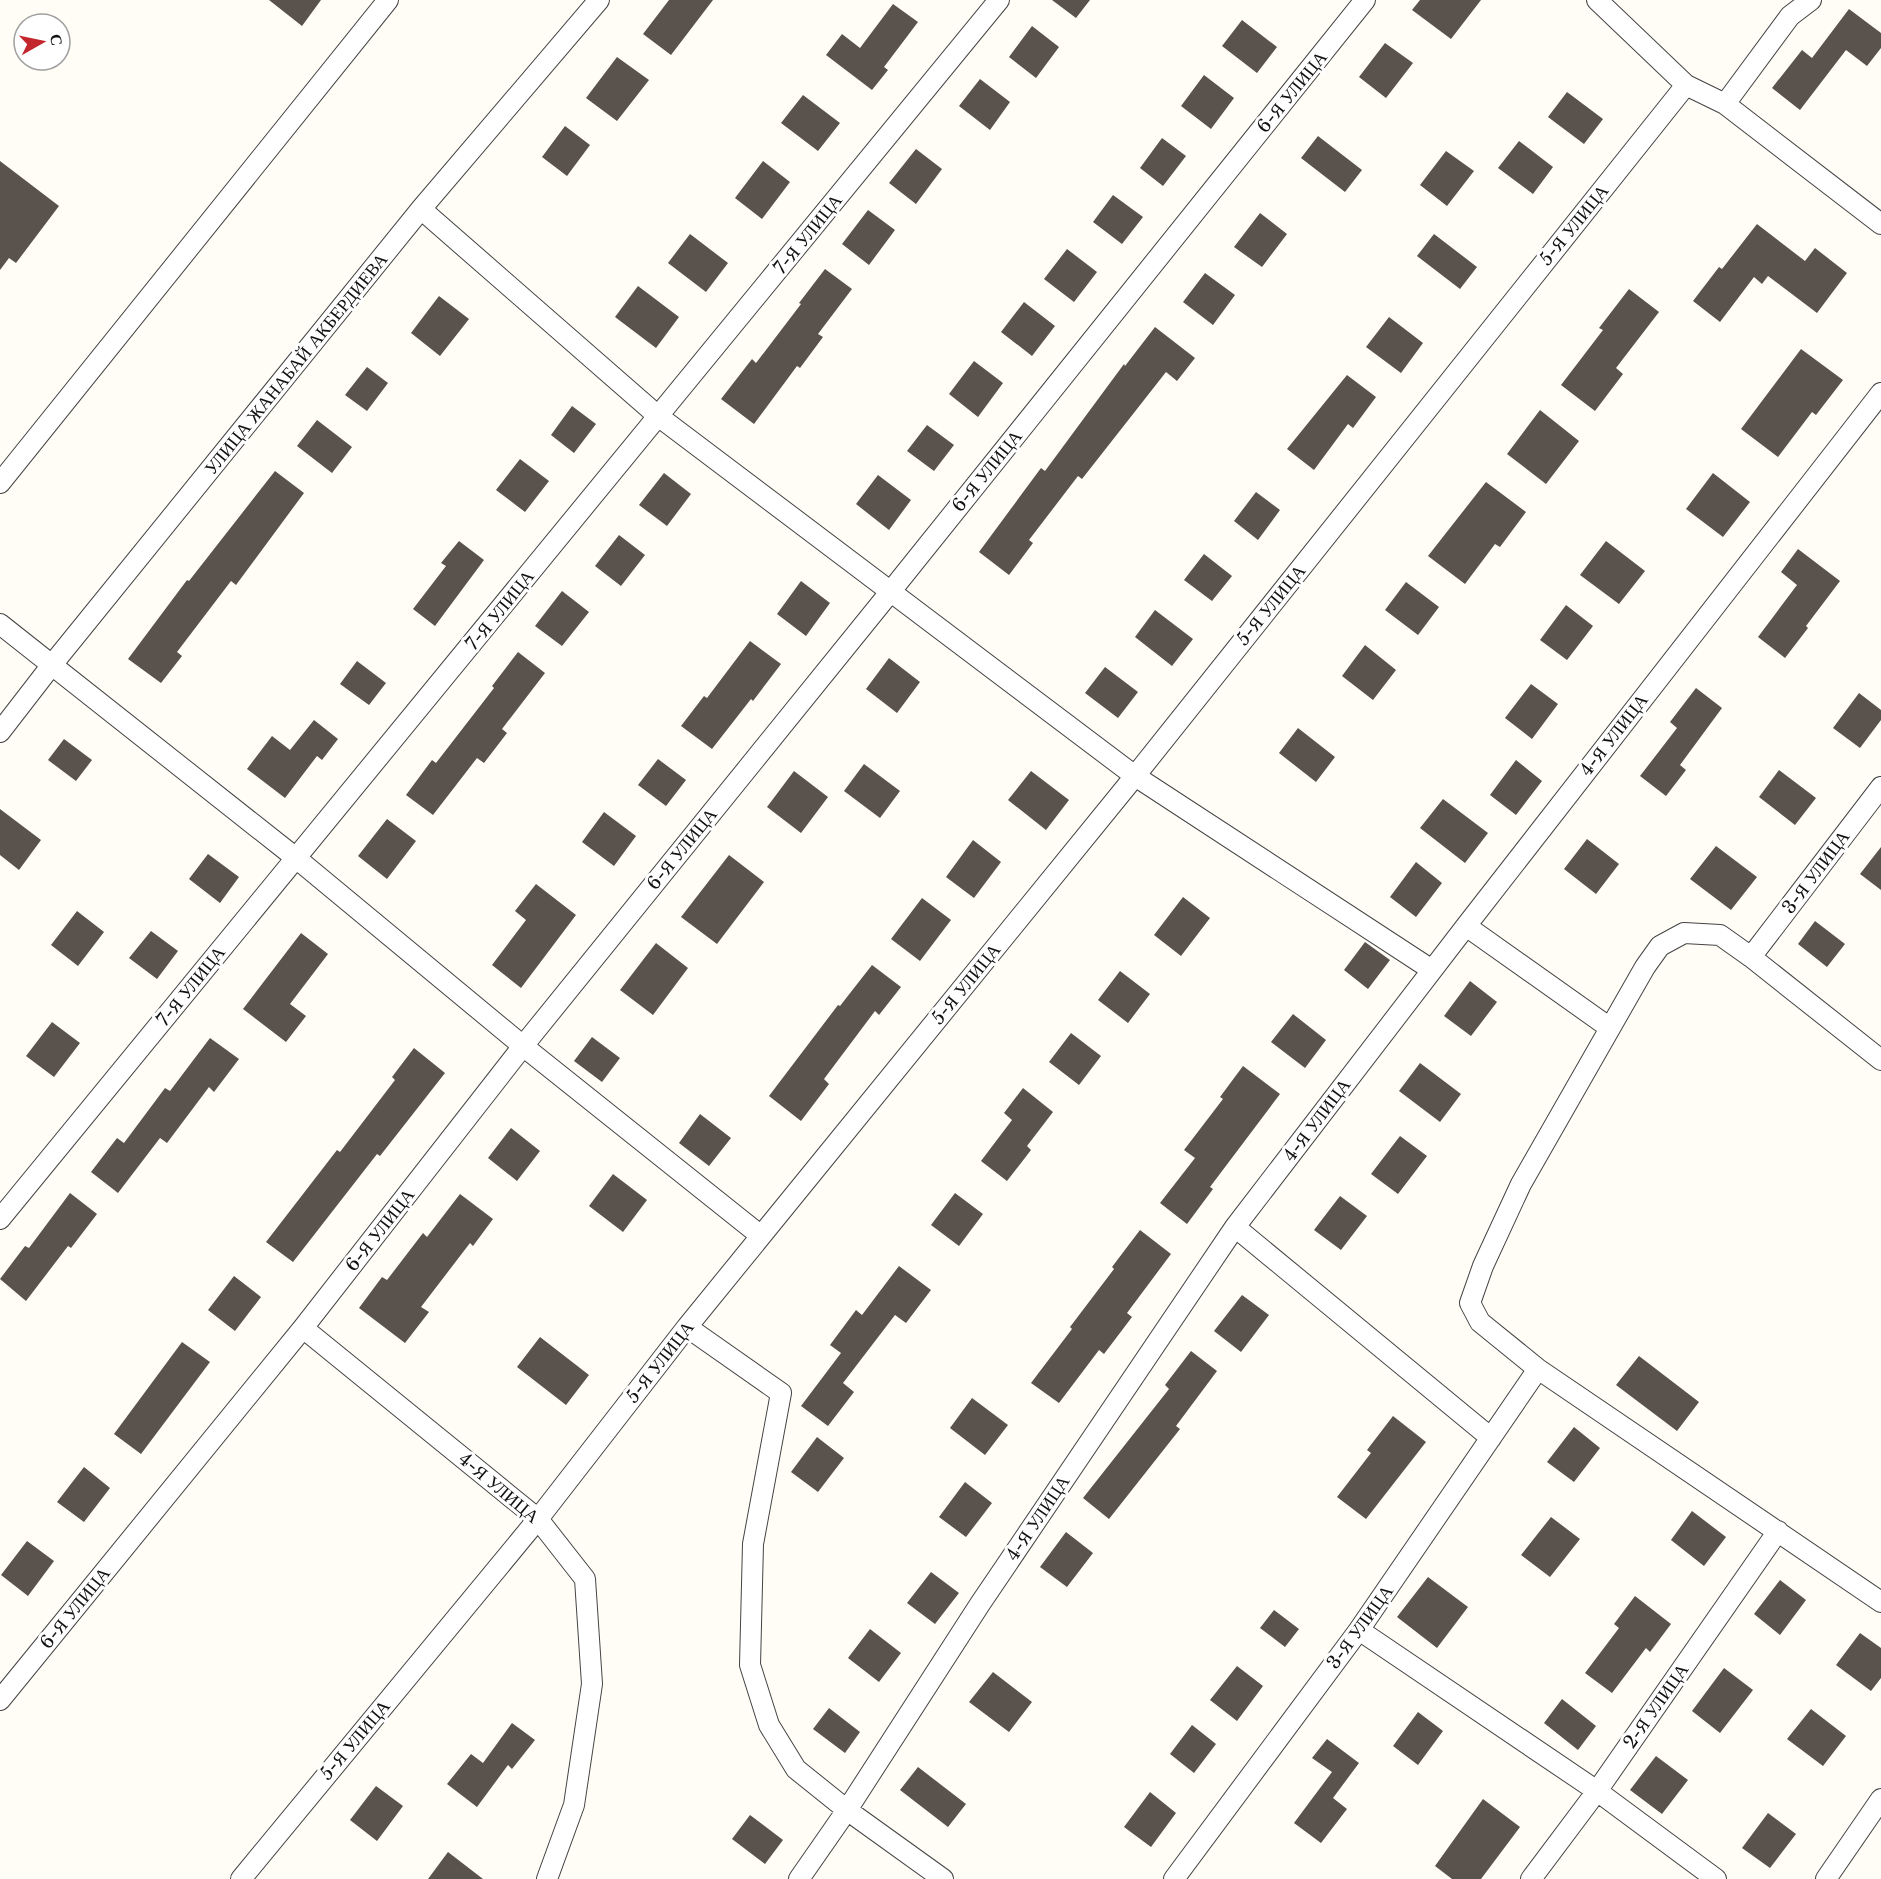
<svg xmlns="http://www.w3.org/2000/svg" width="1881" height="1879" viewBox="0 0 1881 1879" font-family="'Libre Baskerville',serif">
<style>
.building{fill:#5a524d}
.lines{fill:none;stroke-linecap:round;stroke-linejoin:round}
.minor-casing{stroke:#444;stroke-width:22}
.minor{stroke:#fff;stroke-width:20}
.labels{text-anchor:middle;stroke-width:6;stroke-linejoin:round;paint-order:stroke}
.street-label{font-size:18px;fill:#111;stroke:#fff}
</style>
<rect width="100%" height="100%" fill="#fffdf5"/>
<path class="building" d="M269,0H321L302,26Z
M669,0H713L671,55L643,34Z
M1052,0H1090L1076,18Z
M1420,0H1481L1451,39L1412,10Z
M893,4L918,22L884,67L888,70L872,90L826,55L842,34L860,48Z
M1849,9L1881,33V48L1867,66L1846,50L1800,110L1772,88L1802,50L1812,58Z
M1242,20L1277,47L1257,73L1222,46Z
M1032,26L1059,47L1036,78L1009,57Z
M1385,43L1413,63L1386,98L1359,77Z
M617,57L649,80L617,121L586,98Z
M1204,75L1234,98L1211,129L1181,106Z
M980,79L1010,102L990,130L959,106Z
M1567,92L1603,119L1584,144L1548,117Z
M803,95L840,123L818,151L781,123Z
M565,126L590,145L567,176L542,157Z
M1318,136L1362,170L1345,192L1301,158Z
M1162,138L1186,156L1163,186L1140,168Z
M1519,141L1553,167L1533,194L1498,168Z
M916,149L942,169L916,204L889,183Z
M1446,151L1474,171L1447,206L1420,185Z
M0,161L59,206L16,263L9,258L0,270Z
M763,161L790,182L762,219L735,198Z
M1113,195L1143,217L1122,244L1093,222Z
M868,210L895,230L869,265L842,244Z
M1260,213L1287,234L1262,267L1234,247Z
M1757,224L1805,261L1815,248L1847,273L1817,313L1768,276L1762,284L1754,277L1720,322L1693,301L1719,267L1722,269Z
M690,234L728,263L706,292L668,263Z
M1434,234L1477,267L1460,289L1417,256Z
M1067,249L1097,272L1074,302L1044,279Z
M825,269L852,289L818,334L823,337L800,368L797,366L754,424L721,399L752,359L756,363L801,304L799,303Z
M1205,273L1235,295L1213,325L1183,302Z
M638,286L679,317L656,348L615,317Z
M1629,289L1659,312L1616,368L1623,374L1595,411L1561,385L1603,330L1599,328Z
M439,296L469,319L440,356L411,333Z
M1024,302L1055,326L1032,356L1001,332Z
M1389,317L1423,343L1401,373L1366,347Z
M1155,327L1195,358L1177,381L1166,372L1082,479L1078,476L1029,540L1033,543L1009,575L979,552L1041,468L1045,471L1124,364L1125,366Z
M1801,349L1843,380L1816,415L1812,412L1778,457L1741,429Z
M974,361L1003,383L978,417L949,394Z
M367,367L388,383L367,411L345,395Z
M1347,375L1376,397L1353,428L1348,424L1314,470L1287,449Z
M572,406L596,424L574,453L551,435Z
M1540,410L1579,441L1546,484L1507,454Z
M317,420L352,447L332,473L297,446Z
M927,425L954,445L934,471L907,451Z
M520,459L549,481L525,512L496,490Z
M275,471L304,493L236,585L231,581L177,652L182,656L161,683L128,659L187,580L189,581Z
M664,473L691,494L667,526L639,505Z
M1713,473L1750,502L1723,537L1686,509Z
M878,475L911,500L889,530L856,504Z
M1486,482L1526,512L1500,547L1495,544L1465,584L1428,556Z
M1256,492L1280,510L1258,540L1234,521Z
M619,535L645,555L621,586L595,566Z
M459,541L484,560L435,626L413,609L446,566L441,563Z
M1606,541L1645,571L1619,604L1580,575Z
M1798,549L1840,581L1806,626L1808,628L1785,658L1758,637L1797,585L1781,572Z
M1204,554L1232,576L1212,601L1184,580Z
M801,581L830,603L806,636L777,614Z
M1406,582L1439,607L1418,635L1385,610Z
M562,591L589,612L562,646L535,626Z
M1566,605L1593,626L1567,660L1540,640Z
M1155,610L1193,639L1172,666L1135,637Z
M750,641L781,664L753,701L751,699L712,749L681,726L704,696L707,698Z
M1365,645L1396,670L1373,700L1342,676Z
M518,652L545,673L502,729L507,733L484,763L477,758L433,815L406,795L432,760L436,763L494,688L492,686Z
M889,658L920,682L897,713L866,689Z
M357,661L386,683L369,705L340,684Z
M1105,667L1138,692L1118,718L1085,693Z
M1531,684L1558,704L1532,739L1505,718Z
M1696,688L1722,708L1680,765L1686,770L1666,796L1640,776L1677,728L1670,722Z
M1859,693L1881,710V720L1860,748L1833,728Z
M314,720L338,739L322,760L317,756L285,798L247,769L272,736L290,750Z
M1298,728L1335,757L1316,782L1279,753Z
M64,739L92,760L76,781L48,760Z
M658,759L686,780L666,806L638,785Z
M1516,760L1542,781L1516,815L1490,795Z
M864,764L900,791L880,818L844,791Z
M1779,770L1816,798L1795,825L1759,797Z
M794,771L828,797L801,833L767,807Z
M1031,771L1069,800L1046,830L1008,800Z
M1443,799L1488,833L1465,863L1420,828Z
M0,809L41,840L19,870L0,855Z
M604,812L636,836L614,866L582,842Z
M387,819L416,841L387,879L358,856Z
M1587,839L1619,864L1596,894L1564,869Z
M973,840L1001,862L974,898L946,877Z
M1716,846L1757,877L1731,910L1690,879Z
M1881,847V890L1860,874Z
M208,854L239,877L220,903L189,879Z
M729,855L764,882L717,944L681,917Z
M1416,862L1442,883L1416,917L1390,897Z
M536,884L576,915L521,988L492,965L526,920L515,911Z
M1183,897L1210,918L1181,956L1154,935Z
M922,898L951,920L920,961L891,939Z
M77,911L104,932L78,966L51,945Z
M1815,921L1845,944L1827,967L1798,944Z
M151,931L178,951L157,979L129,958Z
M301,933L328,954L290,1004L306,1016L286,1042L243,1009Z
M1365,942L1390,960L1368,989L1344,970Z
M656,943L688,968L653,1015L620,990Z
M872,965L901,987L879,1015L875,1011L824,1079L829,1084L801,1121L769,1096L838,1005L840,1006Z
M1120,971L1150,994L1128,1023L1098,1000Z
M1470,981L1497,1002L1471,1036L1444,1016Z
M1293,1014L1326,1040L1305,1068L1271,1042Z
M52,1022L80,1043L54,1077L26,1056Z
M1071,1033L1101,1056L1079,1085L1049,1062Z
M592,1037L620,1058L602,1082L574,1061Z
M210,1038L239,1059L214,1092L209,1087L167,1143L160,1138L118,1193L91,1172L117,1138L124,1143L165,1088L170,1091Z
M414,1048L445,1073L380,1156L377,1154L293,1262L266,1242L337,1150L340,1152L395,1080L392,1077Z
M1420,1063L1461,1094L1440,1122L1399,1091Z
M1243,1066L1280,1094L1210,1187L1213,1189L1187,1224L1160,1203L1195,1158L1184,1150L1223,1099L1220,1097Z
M1023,1088L1053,1112L1027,1146L1031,1150L1007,1181L981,1161L1012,1120L1004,1113Z
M700,1114L731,1138L709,1166L679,1143Z
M511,1128L540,1151L517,1181L488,1158Z
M1400,1136L1427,1156L1398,1194L1371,1174Z
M613,1174L647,1200L623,1232L589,1206Z
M70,1193L97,1214L71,1248L68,1246L26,1301L0,1279L25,1246L29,1248Z
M955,1193L983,1214L959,1246L931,1225Z
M460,1194L493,1219L473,1246L470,1243L421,1307L429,1312L405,1343L359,1308L382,1277L387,1280L423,1233L427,1237Z
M1340,1196L1367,1216L1341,1250L1314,1230Z
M1140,1230L1171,1254L1127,1313L1132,1317L1104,1354L1099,1350L1059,1403L1031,1383L1072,1329L1070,1327L1114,1269L1112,1267Z
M899,1266L931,1290L906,1323L895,1315L843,1383L854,1392L828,1426L801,1406L841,1353L830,1345L856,1310L862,1315Z
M234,1276L261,1297L235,1331L208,1310Z
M1242,1295L1269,1315L1241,1352L1214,1331Z
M540,1337L589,1375L566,1405L517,1367Z
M182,1342L210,1362L141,1454L114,1434Z
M1191,1351L1217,1371L1176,1426L1180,1429L1109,1519L1083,1498L1169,1389L1165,1385Z
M1639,1356L1699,1402L1677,1431L1616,1385Z
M972,1398L1008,1425L985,1455L950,1428Z
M1393,1416L1426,1442L1366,1519L1337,1497L1371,1453L1367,1450Z
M1574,1427L1600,1448L1574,1482L1547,1462Z
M817,1437L844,1458L818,1492L791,1472Z
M84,1467L110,1488L84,1522L57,1502Z
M965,1482L992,1503L966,1537L939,1517Z
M1692,1511L1726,1537L1704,1566L1671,1540Z
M1551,1517L1580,1539L1550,1577L1521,1555Z
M1066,1532L1093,1553L1067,1587L1040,1567Z
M27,1541L54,1561L28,1596L1,1575Z
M931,1572L959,1593L935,1624L907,1603Z
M1428,1577L1468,1607L1437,1648L1397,1617Z
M1780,1580L1806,1600L1780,1635L1754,1614Z
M1635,1596L1671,1624L1650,1652L1646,1648L1612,1693L1585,1673L1619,1628L1614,1624Z
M1274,1610L1299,1629L1285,1647L1260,1628Z
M870,1629L901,1653L879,1682L848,1658Z
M1860,1633L1881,1648V1678L1871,1691L1836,1665Z
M1237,1666L1263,1686L1237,1721L1210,1700Z
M1724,1668L1753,1690L1720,1733L1692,1711Z
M993,1672L1032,1702L1009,1732L969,1702Z
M1562,1699L1596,1726L1578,1750L1544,1723Z
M829,1708L860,1732L845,1753L813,1729Z
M1811,1709L1846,1736L1823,1766L1787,1739Z
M1418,1712L1443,1731L1418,1765L1393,1746Z
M512,1723L535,1740L512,1769L508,1765L477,1807L447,1784L471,1754L483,1763Z
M1192,1725L1216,1744L1194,1773L1170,1754Z
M1327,1739L1359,1763L1333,1798L1347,1809L1321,1843L1294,1823L1332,1772L1312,1758Z
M1656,1756L1688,1780L1662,1814L1630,1790Z
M918,1767L966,1804L948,1827L900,1790Z
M376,1786L403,1806L377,1841L350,1820Z
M1150,1792L1176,1813L1151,1847L1124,1827Z
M1483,1799L1520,1827L1481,1879H1452L1435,1866Z
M1768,1813L1796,1834L1770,1868L1742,1848Z
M750,1815L783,1840L765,1864L732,1839Z
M448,1852L483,1879H428Z"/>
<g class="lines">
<g class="minor-casing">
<path id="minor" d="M1597,0L1686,85L1725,104L1881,224
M1725,104L1790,16L1811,0
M421,209L658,416L1135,776L1432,970
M0,483L388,0
M0,624L296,858L523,1046L761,1236
M0,732L51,666L421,209L599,0
M1466,926L1610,1028
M1751,957L1881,787
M1881,1060L1751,957L1720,935L1684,933L1660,946L1645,967L1521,1184L1483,1266L1470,1303L1480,1322L1538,1369L1881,1602
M0,1219L999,0
M1235,1227L1491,1438
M687,1327L781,1393L753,1544L750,1665L769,1725L796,1769L847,1810L943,1879
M303,1328L538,1519L585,1579L592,1684L574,1805L547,1879
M1359,1630L1597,1791L1716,1879
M0,1700L303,1328L523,1046L891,591L1365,0
M241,1879L538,1519L687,1327L1135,776L1686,85
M799,1879L847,1810L980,1604L1235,1227L1466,926L1881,393
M1174,1879L1359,1630L1538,1369
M1531,1879L1597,1791L1778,1531
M1826,1879L1881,1799"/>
</g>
<use href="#minor" class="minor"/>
</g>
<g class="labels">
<g class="street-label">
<text transform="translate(1292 92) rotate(-51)" y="6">6-Я УЛИЦА</text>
<text transform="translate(1574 225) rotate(-51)" y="6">5-Я УЛИЦА</text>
<text transform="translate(808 234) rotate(-51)" y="6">7-Я УЛИЦА</text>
<text transform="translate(296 364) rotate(-51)" y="6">УЛИЦА ЖАНАБАЙ АКБЕРДИЕВА</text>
<text transform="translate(987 471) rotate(-51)" y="6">6-Я УЛИЦА</text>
<text transform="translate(1271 605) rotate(-51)" y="6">5-Я УЛИЦА</text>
<text transform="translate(500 610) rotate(-51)" y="6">7-Я УЛИЦА</text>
<text transform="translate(1614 735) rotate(-52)" y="6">4-Я УЛИЦА</text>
<text transform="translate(682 849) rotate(-51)" y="6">6-Я УЛИЦА</text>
<text transform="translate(1816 872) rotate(-53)" y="6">3-Я УЛИЦА</text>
<text transform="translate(966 984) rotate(-51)" y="6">5-Я УЛИЦА</text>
<text transform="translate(191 986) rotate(-51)" y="6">7-Я УЛИЦА</text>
<text transform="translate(1317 1120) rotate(-53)" y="6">4-Я УЛИЦА</text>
<text transform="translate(380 1230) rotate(-52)" y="6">6-Я УЛИЦА</text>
<text transform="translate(660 1362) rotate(-52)" y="6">5-Я УЛИЦА</text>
<text transform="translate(499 1488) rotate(40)" y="6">4-Я УЛИЦА</text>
<text transform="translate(1038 1518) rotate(-56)" y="6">4-Я УЛИЦА</text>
<text transform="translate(75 1608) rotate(-51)" y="6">6-Я УЛИЦА</text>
<text transform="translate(1360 1627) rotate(-54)" y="6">3-Я УЛИЦА</text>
<text transform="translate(1656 1706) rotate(-55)" y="6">2-Я УЛИЦА</text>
<text transform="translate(355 1740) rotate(-50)" y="6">5-Я УЛИЦА</text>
</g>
</g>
<g transform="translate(42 42) rotate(81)"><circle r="28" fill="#ffffff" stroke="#a0a0a0" stroke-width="1.5"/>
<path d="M0-4.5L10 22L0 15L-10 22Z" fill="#c4262e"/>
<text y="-9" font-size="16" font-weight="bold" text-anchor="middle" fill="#111111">С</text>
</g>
</svg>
